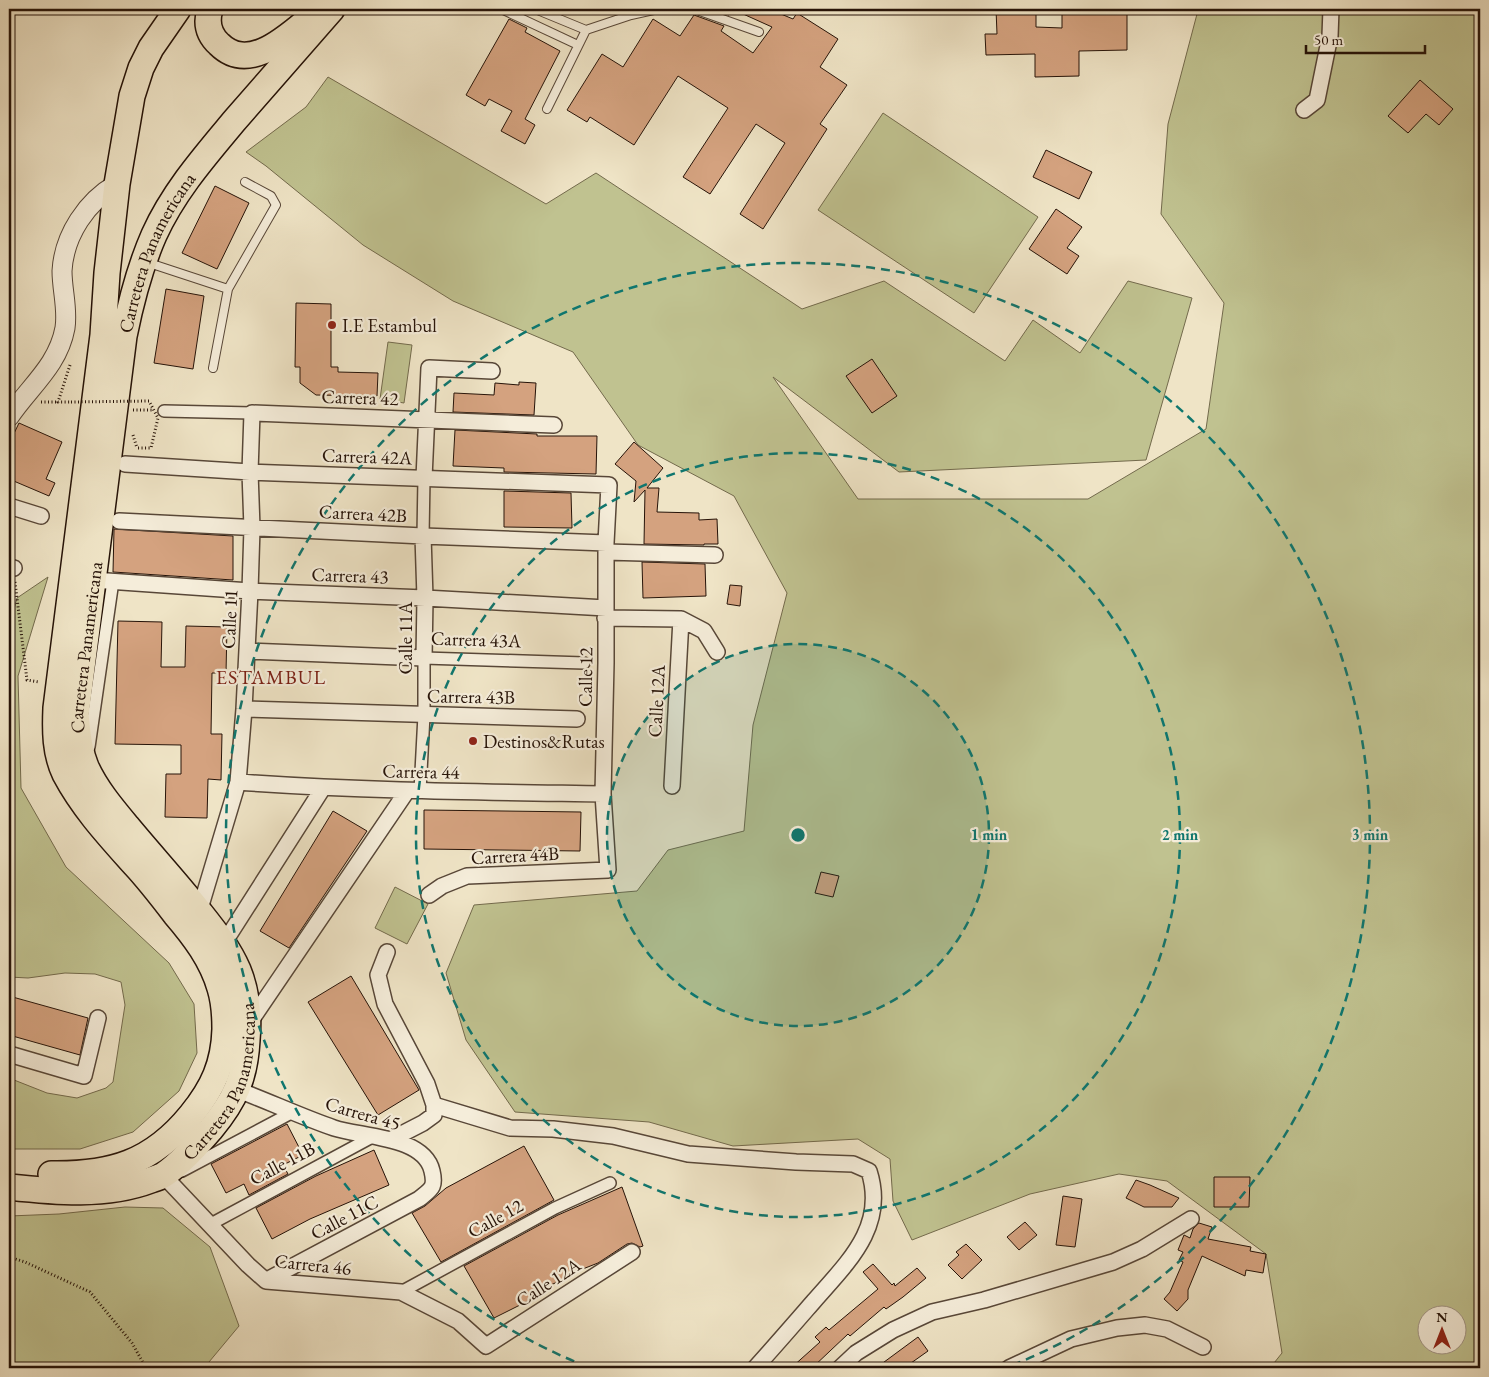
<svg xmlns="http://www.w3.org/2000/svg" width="1489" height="1377" viewBox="0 0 1489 1377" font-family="'EB Garamond',serif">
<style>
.green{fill:#c0c290;stroke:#736a4c;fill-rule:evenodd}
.building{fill:#d4a27f;stroke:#261308}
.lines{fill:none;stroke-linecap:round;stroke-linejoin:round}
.service-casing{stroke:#584738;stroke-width:10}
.pedestrian-casing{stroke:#584738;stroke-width:14}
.minor-casing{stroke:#584738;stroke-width:18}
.tertiary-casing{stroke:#584738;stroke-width:21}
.trunk-casing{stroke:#261308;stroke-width:28}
.path{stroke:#261308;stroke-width:3;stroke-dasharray:1 2.5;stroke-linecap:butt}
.service{stroke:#f5edda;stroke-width:8}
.pedestrian{stroke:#f5edda;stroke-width:11}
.minor{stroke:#f5edda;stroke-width:15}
.tertiary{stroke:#f5edda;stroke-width:19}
.trunk{stroke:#efe4c6;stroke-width:25}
.path-bridge{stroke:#261308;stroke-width:3;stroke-dasharray:1 2.5;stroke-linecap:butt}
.ring{fill:none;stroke:#0f766e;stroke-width:2.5;stroke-dasharray:9 6}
.poi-dot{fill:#8f2418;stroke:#f5edda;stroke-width:2}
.labels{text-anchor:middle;stroke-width:4.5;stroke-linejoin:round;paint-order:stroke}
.street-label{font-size:19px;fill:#261308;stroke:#f5edda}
.poi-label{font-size:19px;fill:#261308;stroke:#f5edda;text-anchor:start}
.neighbourhood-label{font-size:20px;letter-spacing:1px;fill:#7a1f14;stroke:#f5edda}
.centre{fill:#0f766e;stroke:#f5edda;stroke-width:2.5}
.ring-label{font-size:15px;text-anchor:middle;font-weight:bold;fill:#0f766e;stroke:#f5edda;stroke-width:4.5;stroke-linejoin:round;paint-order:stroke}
</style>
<rect width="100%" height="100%" fill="#efe4c6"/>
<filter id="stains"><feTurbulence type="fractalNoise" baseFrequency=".004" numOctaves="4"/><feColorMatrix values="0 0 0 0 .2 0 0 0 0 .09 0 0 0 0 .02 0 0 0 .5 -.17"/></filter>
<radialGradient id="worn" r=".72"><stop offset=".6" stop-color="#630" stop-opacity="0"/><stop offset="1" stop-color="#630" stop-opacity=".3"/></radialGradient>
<path class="green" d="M1205,9H1480V1368H1270L1282,1353L1266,1254L1167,1181L1119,1174L1030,1194L912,1240L893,1201L890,1159L858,1139L733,1146L649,1122L515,1112L466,1040L446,973L474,905L637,891L668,850L744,831L753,725L787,593L734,496L638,445L573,352L453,301L363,245L266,166L246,152L306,107L328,77L546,204L596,173L802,309L884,281L1005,361L1033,320L1080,353L1128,281L1192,298L1146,460L899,472L773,377L858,499H1088L1206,429L1224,303L1161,214L1168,124L1197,14ZM1426,1314H1456V1344H1426Z
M883,113L1038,217L974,313L818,210Z
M388,342L412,345L404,403L380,399Z
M48,577L18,676L21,788L66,867L169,963L194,1004L197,1053L179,1091L133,1132L80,1149H9V1078L47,1093L77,1098L106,1088L113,1082L125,1005L121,982L95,974L65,973L28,978L9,977V628L17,598Z
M395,887L428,904L407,944L375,928Z
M125,1207L163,1208L210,1247L239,1326L204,1368H9V1216L59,1214Z"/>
<path class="building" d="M710,9H769L793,19L797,13L838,39L820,67L847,85L820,124L827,129L763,229L740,214L785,143L756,124L710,194L683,177L728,108L678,76L634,145L590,117L587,122L567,110L602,54L623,67L653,19L680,36L694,15L724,26L721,31L753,53L772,27L732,9L729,15Z
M996,9H1036V27L1062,28V9H1127V50L1079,51V76L1035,77V54L986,55L985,34H997Z
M509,19L527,28L525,32L560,51L525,119L535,125L525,144L501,131L512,111L489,99L485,106L466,95Z
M1420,80L1453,109L1439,125L1426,114L1408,133L1388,116Z
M1046,150L1092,172L1079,199L1033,177Z
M215,186L249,203L217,269L182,253Z
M1056,209L1082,227L1067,248L1079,256L1067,274L1029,249Z
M166,289L204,296L193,369L154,363Z
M296,303L331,304V367H338V372L378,373L377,396L316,395L300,383V367H295Z
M872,359L897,396L872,413L846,376Z
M519,382L536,383L534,415L453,412L454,393L494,395L495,383L519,385Z
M19,423L62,442L46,479L55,483L49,496L9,479V444Z
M455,430L537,434V436H597L596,474L504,472V468L453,466Z
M634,442L663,468L647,488H659L657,512L699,513V520L717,519L718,544H704V545L644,544L645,490L634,502L636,481L615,464Z
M504,491L571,493L572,528L504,527Z
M114,529L233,536V580L113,572Z
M642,562L705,564L706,596L643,598Z
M730,585L742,586L740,606L727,604Z
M118,621L162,622L161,667H185L186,626L227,627L226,673H212L211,734H222L221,780L208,779L207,818L165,817L166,774H181V745L115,744Z
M424,810L581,812L580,851L424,849Z
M333,811L367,831L289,948L260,931Z
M821,872L839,876L833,897L815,893Z
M351,976L419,1090L378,1115L308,1002Z
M9,996L88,1018L80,1055L9,1035Z
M287,1124L303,1155L283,1165L288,1174L249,1195L244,1184L226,1193L211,1164Z
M524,1146L554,1200L441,1262L412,1213L425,1206L446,1188Z
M374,1150L389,1185L310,1219L272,1239L256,1208L316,1176Z
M1214,1177H1250L1249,1207H1214Z
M1136,1180L1150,1185L1179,1198L1172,1207H1144L1126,1198Z
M622,1187L643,1246L640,1247L632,1243L627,1244L598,1263L565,1276L566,1278L529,1295L532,1299L494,1318L464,1266L558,1215Z
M1063,1196L1082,1199L1075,1247L1056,1245Z
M1025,1222L1037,1235L1019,1250L1007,1237Z
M1199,1223L1212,1227L1208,1239L1251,1247L1250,1251L1266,1254L1263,1273L1246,1270L1245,1276L1202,1256L1188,1290V1299L1177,1311L1164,1299L1170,1292L1183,1262L1179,1260L1183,1252L1178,1250L1184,1235L1190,1238L1193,1229Z
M966,1244L982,1260L962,1279L948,1265L959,1255L956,1252Z
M873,1264L892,1285L894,1283L895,1286L917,1268L926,1278L903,1297L886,1309L884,1307L850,1336L848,1334L812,1368H791L820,1342L815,1337L826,1327L829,1330L878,1289L863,1272Z
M918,1337L928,1351L904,1368H876Z"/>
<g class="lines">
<g class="service-casing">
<path id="service" d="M501,9L578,45
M535,9L586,30
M694,9L759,32
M547,109L586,30L631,15L658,9
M146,262L228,289L213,368
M228,289L276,205L271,196L245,182"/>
</g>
<g class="pedestrian-casing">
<path id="pedestrian" d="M164,411L252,413
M423,536L424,478
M89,747L113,581
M420,791L424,715V658L584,663
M182,1171L293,1112
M209,1225L374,1136
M401,1292L555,1208L610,1183"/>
</g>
<g class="minor-casing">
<path id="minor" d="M1304,110L1317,100L1330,36L1331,9
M125,464L250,472L609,485L606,543V663L603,794L608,870L467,876L442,886L429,895
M424,478L429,368L492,371
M9,506L41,516
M119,521L423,536L606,543
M606,552L715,555
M9,567L14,568
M93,580L250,591L425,598L606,608
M605,618L681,619L704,631L717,652
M247,651L424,658L425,598L423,536
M244,709L577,719
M238,782C360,791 482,792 603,794
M672,786L681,619
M199,912L238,782L244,709L250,591L252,528L250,472L252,413L554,425
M224,943L323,788
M387,952L378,975L385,1004L427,1084L434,1105V1115L423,1123L392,1139
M248,1025L407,791
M9,1054L84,1076L98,1018
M238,1090C270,1102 302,1117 334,1128C361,1137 424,1136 432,1171C436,1188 431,1189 419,1199L267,1280
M434,1105L510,1128L553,1129L613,1136L688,1154L796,1162L853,1164L869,1171C887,1227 847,1263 814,1301C794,1324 775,1346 755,1368
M163,1175L248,1265L266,1281L401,1292L458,1321L486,1346L632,1252
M840,1368L856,1353L893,1330L932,1312L984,1300L1113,1262L1142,1249L1191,1219
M1009,1368L1071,1339L1117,1328L1145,1325L1167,1329L1203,1347"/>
</g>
<g class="tertiary-casing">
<path id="tertiary" d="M9,417C29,387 58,366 65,328C68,309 62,290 62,271C64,235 87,201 117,184"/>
</g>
<g class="trunk-casing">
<g id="trunk">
<path d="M210,9C206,22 208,34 219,44C248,73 285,39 309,19"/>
<path d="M51,1174C111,1175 152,1163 191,1115C213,1088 224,1064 225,1029C225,1015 224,1001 220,988C212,960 194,936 175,914C162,897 149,880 134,864C109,836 83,808 65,774C55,753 55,731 56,708L103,335L107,273L117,184L132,96L141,68L151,48L178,9"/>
<path id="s1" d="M9,1187C56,1192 106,1197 151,1180C156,1178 161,1177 165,1174C182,1162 197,1145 211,1129C235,1100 245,1078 247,1040C249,1017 247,992 238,970C228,947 213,929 198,910C175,881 150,854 127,826C112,808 96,789 86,767C79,750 78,733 76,715L124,336C131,301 140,267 154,235C174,191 205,156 235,120C267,83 300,46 332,9"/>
</g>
</g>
<path class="path" d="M70,365L58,402H71
M41,402H58
M133,410H152
M133,435L137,448
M15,582L27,680L39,682
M9,1257L25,1262L90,1292L132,1343L146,1368"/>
<use href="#service" class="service"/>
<use href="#pedestrian" class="pedestrian"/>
<use href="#minor" class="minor"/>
<use href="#tertiary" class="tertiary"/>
<use href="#trunk" class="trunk"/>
<path class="path-bridge" d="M71,402L149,401L158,418L151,448H137"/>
</g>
<circle cx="798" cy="835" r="191" fill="#0f766e" fill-opacity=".12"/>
<g class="ring">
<circle cx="798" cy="835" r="191"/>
<circle cx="798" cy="835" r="382"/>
<path d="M588 1367A572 572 0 1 1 1008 1367"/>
</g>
<g class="poi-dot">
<circle cx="332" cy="325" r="5"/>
<circle cx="473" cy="741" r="5"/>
</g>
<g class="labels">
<g class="street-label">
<text dy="7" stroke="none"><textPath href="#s1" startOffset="1172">Carretera Panamericana</textPath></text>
<text transform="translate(360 397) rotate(2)" y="7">Carrera 42</text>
<text transform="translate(367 456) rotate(2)" y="7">Carrera 42A</text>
<text transform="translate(363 513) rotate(3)" y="7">Carrera 42B</text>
<text transform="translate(350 575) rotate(2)" y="7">Carrera 43</text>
<text transform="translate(229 619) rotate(-87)" y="7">Calle 11</text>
<text transform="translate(405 638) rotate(-90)" y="7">Calle 11A</text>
<text transform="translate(476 639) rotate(2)" y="7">Carrera 43A</text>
<text dy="7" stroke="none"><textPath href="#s1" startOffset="768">Carretera Panamericana</textPath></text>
<text transform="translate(585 677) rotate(-89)" y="7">Calle 12</text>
<text transform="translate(471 696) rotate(1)" y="7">Carrera 43B</text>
<text transform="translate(656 701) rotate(-87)" y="7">Calle 12A</text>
<text transform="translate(421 771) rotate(1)" y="7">Carrera 44</text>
<text transform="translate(515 855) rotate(-3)" y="7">Carrera 44B</text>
<text dy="7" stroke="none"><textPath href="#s1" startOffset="272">Carretera Panamericana</textPath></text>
<text transform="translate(363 1113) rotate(16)" y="7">Carrera 45</text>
<text transform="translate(282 1163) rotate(-28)" y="7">Calle 11B</text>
<text transform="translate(344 1217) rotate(-28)" y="7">Calle 11C</text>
<text transform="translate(495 1218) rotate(-29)" y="7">Calle 12</text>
<text transform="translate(313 1264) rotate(6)" y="7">Carrera 46</text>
<text transform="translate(548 1282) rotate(-33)" y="7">Calle 12A</text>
</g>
<g class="poi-label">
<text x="342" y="332">I.E Estambul</text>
<text x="483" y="748">Destinos&amp;Rutas</text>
</g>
<g class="neighbourhood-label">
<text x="271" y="684">ESTAMBUL</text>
</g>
</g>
<circle cx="798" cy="835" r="8" class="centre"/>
<g class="ring-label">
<text x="989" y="840">1 min</text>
<text x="1180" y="840">2 min</text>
<text x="1370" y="840">3 min</text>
</g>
<rect width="1489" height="1377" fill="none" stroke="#efe4c6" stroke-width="30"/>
<rect x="10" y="10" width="1469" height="1357" fill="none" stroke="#261308" stroke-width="2.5"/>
<rect x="15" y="15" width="1459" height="1347" fill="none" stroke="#261308"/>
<g transform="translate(1442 1330)"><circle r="24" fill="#f5edda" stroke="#a29686"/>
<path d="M0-4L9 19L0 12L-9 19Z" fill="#8f2418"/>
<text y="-8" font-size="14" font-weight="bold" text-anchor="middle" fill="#261308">N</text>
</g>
<path d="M1306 45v8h119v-8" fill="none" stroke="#261308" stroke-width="2.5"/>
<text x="1314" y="45" font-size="15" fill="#261308" stroke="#f5edda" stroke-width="4" paint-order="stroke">50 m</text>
<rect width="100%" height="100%" filter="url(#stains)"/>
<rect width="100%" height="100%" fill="url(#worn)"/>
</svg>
